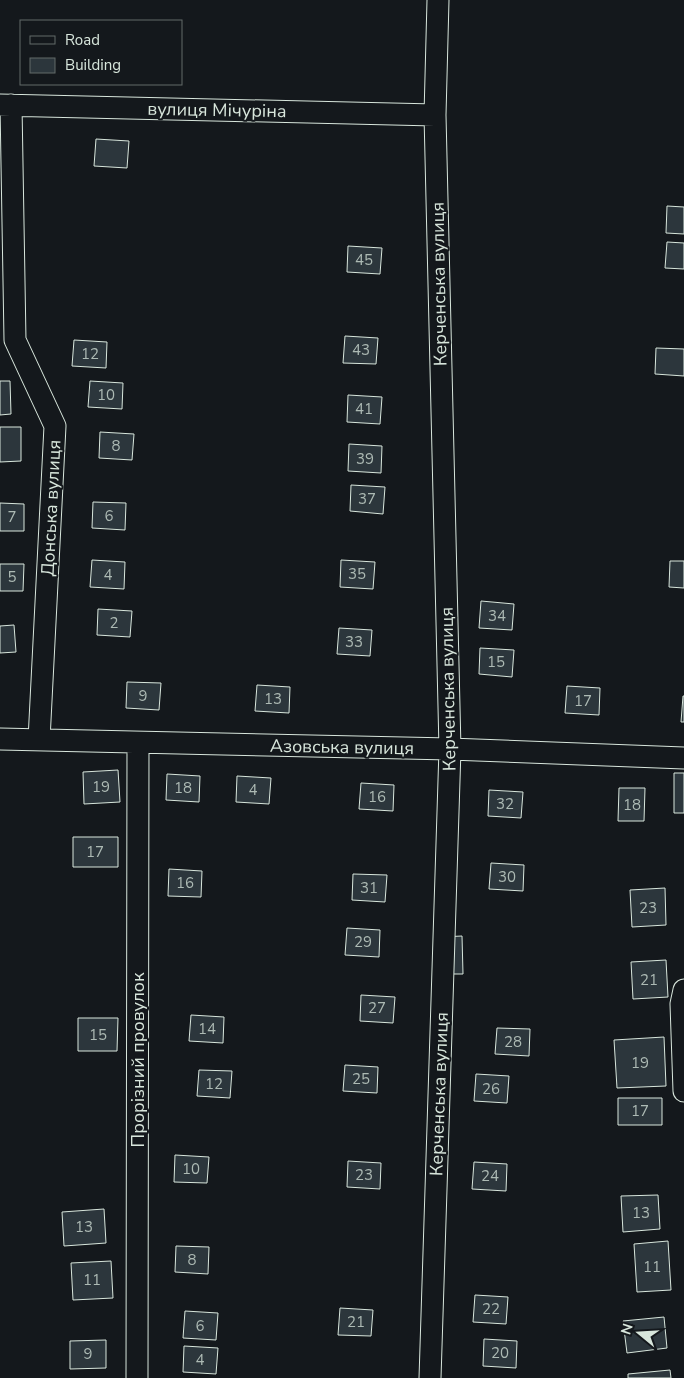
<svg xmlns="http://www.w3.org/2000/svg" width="684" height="1378" viewBox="0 0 684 1378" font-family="'Nunito Sans',sans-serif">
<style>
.building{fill:#2c363c;stroke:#d8e6dc}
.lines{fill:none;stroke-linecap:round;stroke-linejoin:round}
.minor-casing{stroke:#d8e6dc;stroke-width:23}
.minor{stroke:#14181c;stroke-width:21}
.labels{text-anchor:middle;stroke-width:4;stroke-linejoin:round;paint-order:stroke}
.number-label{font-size:15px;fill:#adbab4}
.street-label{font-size:18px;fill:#d8e6dc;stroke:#14181c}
</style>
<rect width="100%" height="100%" fill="#14181c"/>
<path class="building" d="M96,139L129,141L127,168L94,166Z
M667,206L684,207V234L666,233Z
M667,242L684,243V269L665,268Z
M348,246L382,248L380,274L347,272Z
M345,336L378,338L376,364L343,363Z
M74,340L107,342L106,368L72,366Z
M656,348L684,349V376L655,374Z
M0,381H10L11,414L0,415Z
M90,381L123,383L122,409L88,407Z
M348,395L382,397L380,424L347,422Z
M0,427H21V461L0,462Z
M100,432L134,434L132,460L99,458Z
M349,444L382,446L381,473L348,471Z
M351,485L385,487L383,514L350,511Z
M93,502L126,503L125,530L92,528Z
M0,503L24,504V531H0Z
M92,560L125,562L124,589L90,587Z
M341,560L375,562L373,589L340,587Z
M670,561H684V588L669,587Z
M0,564H24L23,591H0Z
M481,601L514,604L512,630L479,628Z
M98,609L132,611L130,637L97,635Z
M14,625L16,652L0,653V626Z
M339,628L372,630L370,656L337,654Z
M480,648L514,650L512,677L479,674Z
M127,682L161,683L159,710L126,708Z
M257,685L290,687L289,713L255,711Z
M567,686L600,688L599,715L565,713Z
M683,696H684V722H681Z
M118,770L120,802L84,804L83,772Z
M674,773H684V813H674Z
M167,774L200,776L199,802L166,800Z
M237,776L271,778L269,804L236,802Z
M361,783L394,785L393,811L359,809Z
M619,788H645L644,821H618Z
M489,790L523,792L521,818L488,816Z
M73,837H118V867H73Z
M491,863L524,865L523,891L489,889Z
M169,869L202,871L201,897L168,896Z
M353,874L387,875L385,902L352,900Z
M665,888L666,925L632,927L630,890Z
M347,928L380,930L379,957L345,955Z
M462,936L463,974H442L441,937Z
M666,960L668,997L633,999L631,962Z
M361,995L395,997L393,1023L360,1021Z
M191,1015L224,1017L223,1043L189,1041Z
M78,1018H118L117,1051H78Z
M497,1028L530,1029L529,1056L495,1054Z
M664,1037L666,1086L617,1088L614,1040Z
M345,1065L378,1067L377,1093L343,1091Z
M199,1070L232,1071L230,1098L197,1096Z
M476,1074L509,1076L507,1103L474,1101Z
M618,1098H662V1125H618Z
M175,1155L209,1157L207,1183L174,1182Z
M348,1161L381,1163L380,1189L347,1187Z
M474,1162L507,1164L506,1191L472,1189Z
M658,1195L660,1229L623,1232L621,1196Z
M104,1209L106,1243L64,1246L62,1212Z
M668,1241L671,1290L637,1292L634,1244Z
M176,1246L209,1247L208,1274L175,1272Z
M111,1261L113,1298L73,1300L71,1263Z
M475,1295L508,1297L506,1324L473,1322Z
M340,1308L373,1310L371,1336L338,1335Z
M185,1311L218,1313L216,1340L183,1338Z
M664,1317L667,1348L627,1353L623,1321Z
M484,1339L517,1341L516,1368L483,1366Z
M106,1340V1368L70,1369V1341Z
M184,1346L218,1348L216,1374L183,1372Z
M670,1370L671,1378H628V1374Z"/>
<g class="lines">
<g class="minor-casing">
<path id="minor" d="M0,105L435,115
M11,105L15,340L55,426L39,740
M0,739L450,749L684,758
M684,990L681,1004L684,1091
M137,1378L138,743
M430,1378L450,749L435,115L438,0"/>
</g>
<use href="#minor" class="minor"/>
</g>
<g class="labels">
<g class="number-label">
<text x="364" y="265">45</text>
<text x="361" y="355">43</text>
<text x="90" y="359">12</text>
<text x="106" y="400">10</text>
<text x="364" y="414">41</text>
<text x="116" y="451">8</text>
<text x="365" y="464">39</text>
<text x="367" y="504">37</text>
<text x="109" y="521">6</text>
<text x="12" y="522">7</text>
<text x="357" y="579">35</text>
<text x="108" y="580">4</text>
<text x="12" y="582">5</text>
<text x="497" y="621">34</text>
<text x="114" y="628">2</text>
<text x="354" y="647">33</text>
<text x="496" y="667">15</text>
<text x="143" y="701">9</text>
<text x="273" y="704">13</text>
<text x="583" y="706">17</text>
<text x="101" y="792">19</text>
<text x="183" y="793">18</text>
<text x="253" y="795">4</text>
<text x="377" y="802">16</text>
<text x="505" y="809">32</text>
<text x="632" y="810">18</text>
<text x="95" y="857">17</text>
<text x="507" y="882">30</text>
<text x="185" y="888">16</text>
<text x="369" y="893">31</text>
<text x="648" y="913">23</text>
<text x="363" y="947">29</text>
<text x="649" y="985">21</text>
<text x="377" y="1013">27</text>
<text x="207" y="1034">14</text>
<text x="98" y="1040">15</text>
<text x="513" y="1047">28</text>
<text x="640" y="1068">19</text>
<text x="361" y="1084">25</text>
<text x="214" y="1089">12</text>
<text x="491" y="1094">26</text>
<text x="640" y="1116">17</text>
<text x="191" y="1174">10</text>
<text x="364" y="1180">23</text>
<text x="490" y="1181">24</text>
<text x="641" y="1218">13</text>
<text x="84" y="1232">13</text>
<text x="192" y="1265">8</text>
<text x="652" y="1272">11</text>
<text x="92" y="1285">11</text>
<text x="491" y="1314">22</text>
<text x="356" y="1327">21</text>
<text x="200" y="1331">6</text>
<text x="500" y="1358">20</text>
<text x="88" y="1359">9</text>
<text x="200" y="1365">4</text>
</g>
<g class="street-label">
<text transform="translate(217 110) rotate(1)" y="6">вулиця Мічуріна</text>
<text transform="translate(439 284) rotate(-91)" y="6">Керченська вулиця</text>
<text transform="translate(51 508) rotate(-87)" y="6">Донська вулиця</text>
<text transform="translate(448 689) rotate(-91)" y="6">Керченська вулиця</text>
<text transform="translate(342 747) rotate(1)" y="6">Азовська вулиця</text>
<text transform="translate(138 1060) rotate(-90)" y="6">Прорізний провулок</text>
<text transform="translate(439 1094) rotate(-88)" y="6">Керченська вулиця</text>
</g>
</g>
<rect x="20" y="20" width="162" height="65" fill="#14181c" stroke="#626a69"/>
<rect x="30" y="36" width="25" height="8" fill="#14181c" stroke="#626a69"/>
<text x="65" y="45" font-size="15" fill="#d8e6dc">Road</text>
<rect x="30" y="58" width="25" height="15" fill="#2c363c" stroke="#626a69"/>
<text x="65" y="70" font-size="15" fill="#d8e6dc">Building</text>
<g transform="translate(639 1333) rotate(288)" stroke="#14181c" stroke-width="4" paint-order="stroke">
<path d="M0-4L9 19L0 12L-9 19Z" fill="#d8e6dc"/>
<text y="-8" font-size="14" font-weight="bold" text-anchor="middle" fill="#d8e6dc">N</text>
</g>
</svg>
